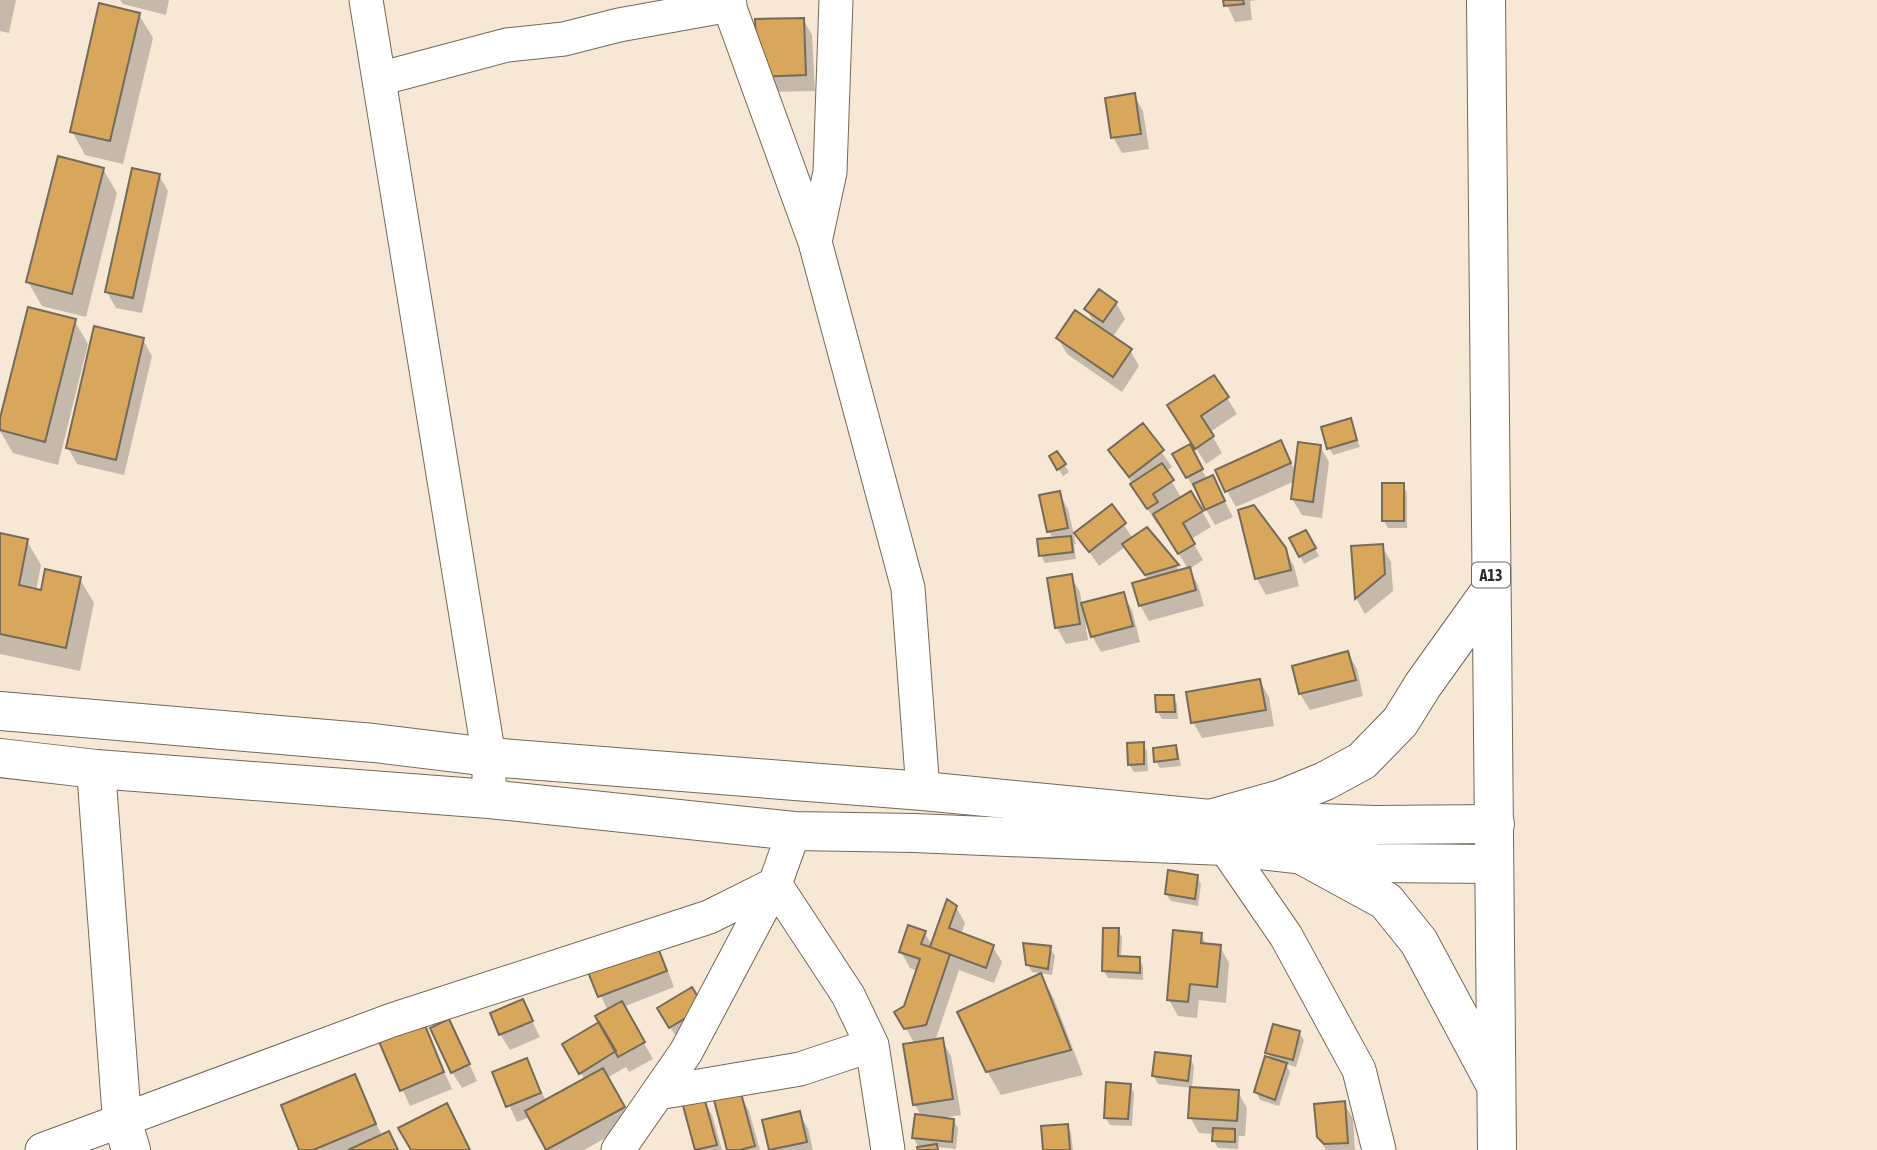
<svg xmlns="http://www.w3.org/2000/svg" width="1877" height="1150" viewBox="0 0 1877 1150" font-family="'Asap Condensed',sans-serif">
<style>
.shadow{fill:#0003}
.building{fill:#d8a75c;stroke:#766a59;stroke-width:2}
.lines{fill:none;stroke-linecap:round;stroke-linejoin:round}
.street-casing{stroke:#746857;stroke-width:35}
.secondary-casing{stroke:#746857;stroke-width:40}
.primary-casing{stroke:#746857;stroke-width:40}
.highway-casing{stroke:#746857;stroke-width:40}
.street{stroke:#fff;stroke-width:33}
.secondary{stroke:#fff;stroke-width:38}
.primary{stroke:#fff;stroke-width:38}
.highway{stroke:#fff;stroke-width:38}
.labels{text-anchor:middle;stroke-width:5;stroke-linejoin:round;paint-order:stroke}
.shield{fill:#fff;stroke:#6d6964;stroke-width:2}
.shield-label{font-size:16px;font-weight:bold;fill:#2f2922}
</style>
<rect width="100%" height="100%" fill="#f6e8d5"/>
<path class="shadow" d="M0,0H16L9,33L0,31Z
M120,0H169L166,15L123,4Z
M1225,0H1258L1250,1L1252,20L1235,22Z
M139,15L153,38L123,164L85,155L72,131Z
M803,19L812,35L815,91L768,92L759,76Z
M1134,95L1143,111L1149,149L1122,153L1113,137Z
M103,169L117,193L86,317L42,306L28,282Z
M159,175L168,191L142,313L116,308L107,292Z
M1116,303L1125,319L1112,338L1130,350L1139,366L1122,392L1067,354L1058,338L1097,327L1086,309Z
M74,320L88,344L58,465L13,453L0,431V426Z
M143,340L152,356L124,475L77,464L68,448Z
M1214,377L1237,414L1210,432L1222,453L1206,464L1179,422Z
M1350,420L1360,447L1333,455L1329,448Z
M1143,426L1172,467L1166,472L1182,499L1202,511L1211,527L1191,539L1203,560L1189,569L1198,585L1204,606L1149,621L1140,605L1148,580L1125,547L1099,566L1076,533L1112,507L1133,539L1146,530L1180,571L1188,569L1160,522L1157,524L1111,450Z
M1280,442L1296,472L1320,446L1329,462L1322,518L1302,515L1292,499L1295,481L1236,507L1227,491L1218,470Z
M1057,453L1069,472L1063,476L1051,457Z
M1174,454L1198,462L1207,479L1212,477L1233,517L1215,525Z
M1403,485L1407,493V528H1388L1383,520Z
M1059,493L1068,509L1076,544H1074L1076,559L1045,563L1041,555L1053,539L1049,531Z
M1240,511L1284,549L1294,566L1299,586L1266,595L1257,579Z
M1306,532L1319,556L1304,564L1291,539Z
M0,535L27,541L41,565L36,591L42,592L80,579L94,603L80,671L0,654Z
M1382,546L1391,562L1393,591L1365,614L1356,598L1353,548Z
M1071,576L1080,592L1082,605L1123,594L1132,610L1140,642L1101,652L1092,636L1086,614L1084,615L1088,640L1066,644L1057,628L1049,580Z
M1348,653L1357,669L1363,696L1310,710L1300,694L1294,667Z
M1260,681L1269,697L1274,726L1202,738L1193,722Z
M1173,696L1177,704L1178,719H1162L1158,712Z
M1143,744L1147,751L1148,771L1134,772L1129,764Z
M1175,747L1179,755L1181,766L1160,768L1156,761Z
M1197,877L1201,884L1198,906L1171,901L1166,894Z
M956,907L965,923L961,935L992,946L1002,962L994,983L959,970L935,1041L942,1040L951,1056L961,1115L941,1118L953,1120L958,1128L956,1149L937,1147L939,1150H919L914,1138L922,1117L915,1105V1044L897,1013L905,1007L918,971L910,968L901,952L924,932L932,945Z
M1118,930L1122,937L1121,958L1139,959L1143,966V980L1108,978L1104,971Z
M1201,935L1207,946L1220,947L1229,963L1226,1003L1199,1000L1197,1018L1178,1016L1169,1000Z
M654,942L663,958L674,987L623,1007L653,1059L629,1072L626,1067L607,1078L632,1123L584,1150H548L530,1117L517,1122L494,1073L526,1060L546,1101L585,1080L564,1045L601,1023L608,1011L588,968Z
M1050,948L1055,956L1052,975L1032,972L1028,965Z
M1041,975L1054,999L1083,1075L1001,1095L987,1071Z
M522,1001L540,1037L510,1050L500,1034Z
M659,1009L712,1023L680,1043Z
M421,1020L452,1089L410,1106L379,1038Z
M1299,1033L1304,1040L1296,1067L1286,1064L1290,1072L1279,1106L1260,1100L1256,1092L1272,1060L1267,1052Z
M457,1037L477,1081L462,1088L452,1072Z
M1190,1058L1194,1066L1192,1088L1158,1084L1154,1076Z
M355,1076L382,1136L398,1150H301Z
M1130,1086L1134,1093L1132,1126L1110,1125L1105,1117Z
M1238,1092L1247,1108L1245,1136H1239L1238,1149L1218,1148L1214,1141V1134L1199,1133L1190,1117Z
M740,1095L749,1111L760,1150H729Z
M703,1099L712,1115L722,1150H697L684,1104Z
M1344,1103L1353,1119L1355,1150H1326L1318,1137Z
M799,1113L808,1129L813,1150H771L764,1121Z
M1067,1126L1071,1133L1073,1150H1045Z"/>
<path class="building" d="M1223,0H1243L1244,4L1224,6Z
M99,3L140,13L110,141L70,132Z
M804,18L806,75L757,77L755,19Z
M1135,93L1141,134L1111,138L1105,98Z
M58,156L104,168L72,294L26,282Z
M132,168L160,174L133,298L105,292Z
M1099,289L1117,302L1103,322L1084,309Z
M28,307L76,319L45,442L0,430V418Z
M1075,310L1132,349L1113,377L1056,338Z
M94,326L144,338L116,460L66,448Z
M1214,375L1229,397L1201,416L1214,436L1195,449L1167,405Z
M1351,418L1357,440L1327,449L1321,427Z
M1143,423L1164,450L1129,477L1108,450Z
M1281,440L1291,463L1225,492L1215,470Z
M1298,442L1321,445L1313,502L1291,499Z
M1190,444L1203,469L1186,478L1172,454Z
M1057,451L1066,464L1057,470L1049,456Z
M1162,463L1174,480L1153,494L1158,502L1147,509L1130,484Z
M1213,475L1225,501L1205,510L1193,484Z
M1382,483H1404V521H1382Z
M1060,491L1068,528L1047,532L1039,495Z
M1191,491L1203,511L1183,523L1195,544L1178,554L1153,514Z
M1112,504L1126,523L1089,552L1074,533Z
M1254,505L1286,548L1291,570L1255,579L1238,510Z
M1147,527L1179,565L1145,575L1122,544Z
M1306,530L1316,548L1299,557L1289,538Z
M0,533L28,539L19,585L41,590L45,569L81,577L66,648L0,634Z
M1071,536L1073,552L1039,556L1037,539Z
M1383,544L1385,574L1355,599L1351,546Z
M1190,567L1196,590L1139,606L1132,583Z
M1072,574L1080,624L1055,628L1047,578Z
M1124,592L1133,626L1091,637L1081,603Z
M1348,651L1356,680L1299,694L1292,666Z
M1260,679L1266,710L1191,723L1186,692Z
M1155,695H1174L1175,712H1156Z
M1144,742V764L1128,765L1127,743Z
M1176,745L1178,759L1154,762L1153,748Z
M1168,870L1198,875L1195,899L1165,894Z
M947,899L957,906L949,928L994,945L986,968L930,947Z
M908,925L926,931L921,944L950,954L926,1025L904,1029L894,1012L904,1006L920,959L899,952Z
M1103,928H1119L1118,956L1140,957V973L1102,971Z
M1173,930L1202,933L1201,943L1221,945L1217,987L1190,984L1188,1002L1167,1000Z
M655,940L667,971L598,997L586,967Z
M1023,943L1051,946L1048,969L1026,965Z
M1041,973L1071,1050L986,1072L957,1012Z
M692,987L704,1007L669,1028L657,1008Z
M523,999L533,1021L499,1035L490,1013Z
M622,1001L645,1042L618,1057L595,1016Z
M422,1018L444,1072L400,1091L377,1037Z
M449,1019L470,1064L451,1073L430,1028Z
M599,1022L616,1051L579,1074L562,1044Z
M1273,1024L1300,1031L1293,1060L1265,1053Z
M943,1038L953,1099L913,1105L903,1044Z
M1155,1052L1191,1056L1188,1081L1152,1076Z
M1265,1056L1287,1063L1275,1100L1254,1092Z
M527,1058L541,1093L506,1107L492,1072Z
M603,1068L625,1107L546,1150L525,1111Z
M355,1074L376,1124L313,1150H299L281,1105Z
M1106,1082L1131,1084L1128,1119L1104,1118Z
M1190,1087L1239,1090L1237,1121L1188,1118Z
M741,1093L755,1146L740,1150H727L714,1100Z
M704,1097L717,1145L695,1150L682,1102Z
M1345,1101L1348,1143L1324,1144L1317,1137L1314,1104Z
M447,1103L470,1150H411L398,1128Z
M800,1111L807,1142L769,1150L762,1120Z
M915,1114L954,1119L952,1142L912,1138Z
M1068,1124L1070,1150H1043L1041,1126Z
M1213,1128L1235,1129V1142L1212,1141Z
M389,1131L398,1150H348Z
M937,1144L938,1150H918L917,1147Z"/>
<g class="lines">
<g class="street-casing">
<path id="street" d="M366,0L489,757V799
M727,0L815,242
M836,0L830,172L815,242L908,588L923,791
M379,79L507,45L564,39L619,25L730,5
M1224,846L1286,936L1359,1070L1379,1150
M775,884L848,995L872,1045L888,1150
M658,1093L800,1069L872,1045
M42,1150L392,1020L709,917L775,884
M618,1150L686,1052L775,884L794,831"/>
</g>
<g class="secondary-casing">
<path id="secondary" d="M0,711L374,743L489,757L923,791L1210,819L1375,825L1495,824
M96,769L122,1120L131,1150"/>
</g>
<g class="primary-casing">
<path id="primary" d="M0,758L96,769L489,799L794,831L914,833L1224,846L1375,863L1493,864"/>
</g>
<g class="highway-casing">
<path id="highway" d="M1486,0L1497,1150
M1210,819L1281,799L1325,781L1362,761L1400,722L1423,685L1491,590
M1300,854L1386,901L1419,942L1494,1082"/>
</g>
<use href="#street" class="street"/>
<use href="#secondary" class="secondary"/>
<use href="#primary" class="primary"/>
<use href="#highway" class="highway"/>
</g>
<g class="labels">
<rect class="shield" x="1472" y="562.5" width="38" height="25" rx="5"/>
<g class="shield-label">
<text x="1491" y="581">A13</text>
</g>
</g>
</svg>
